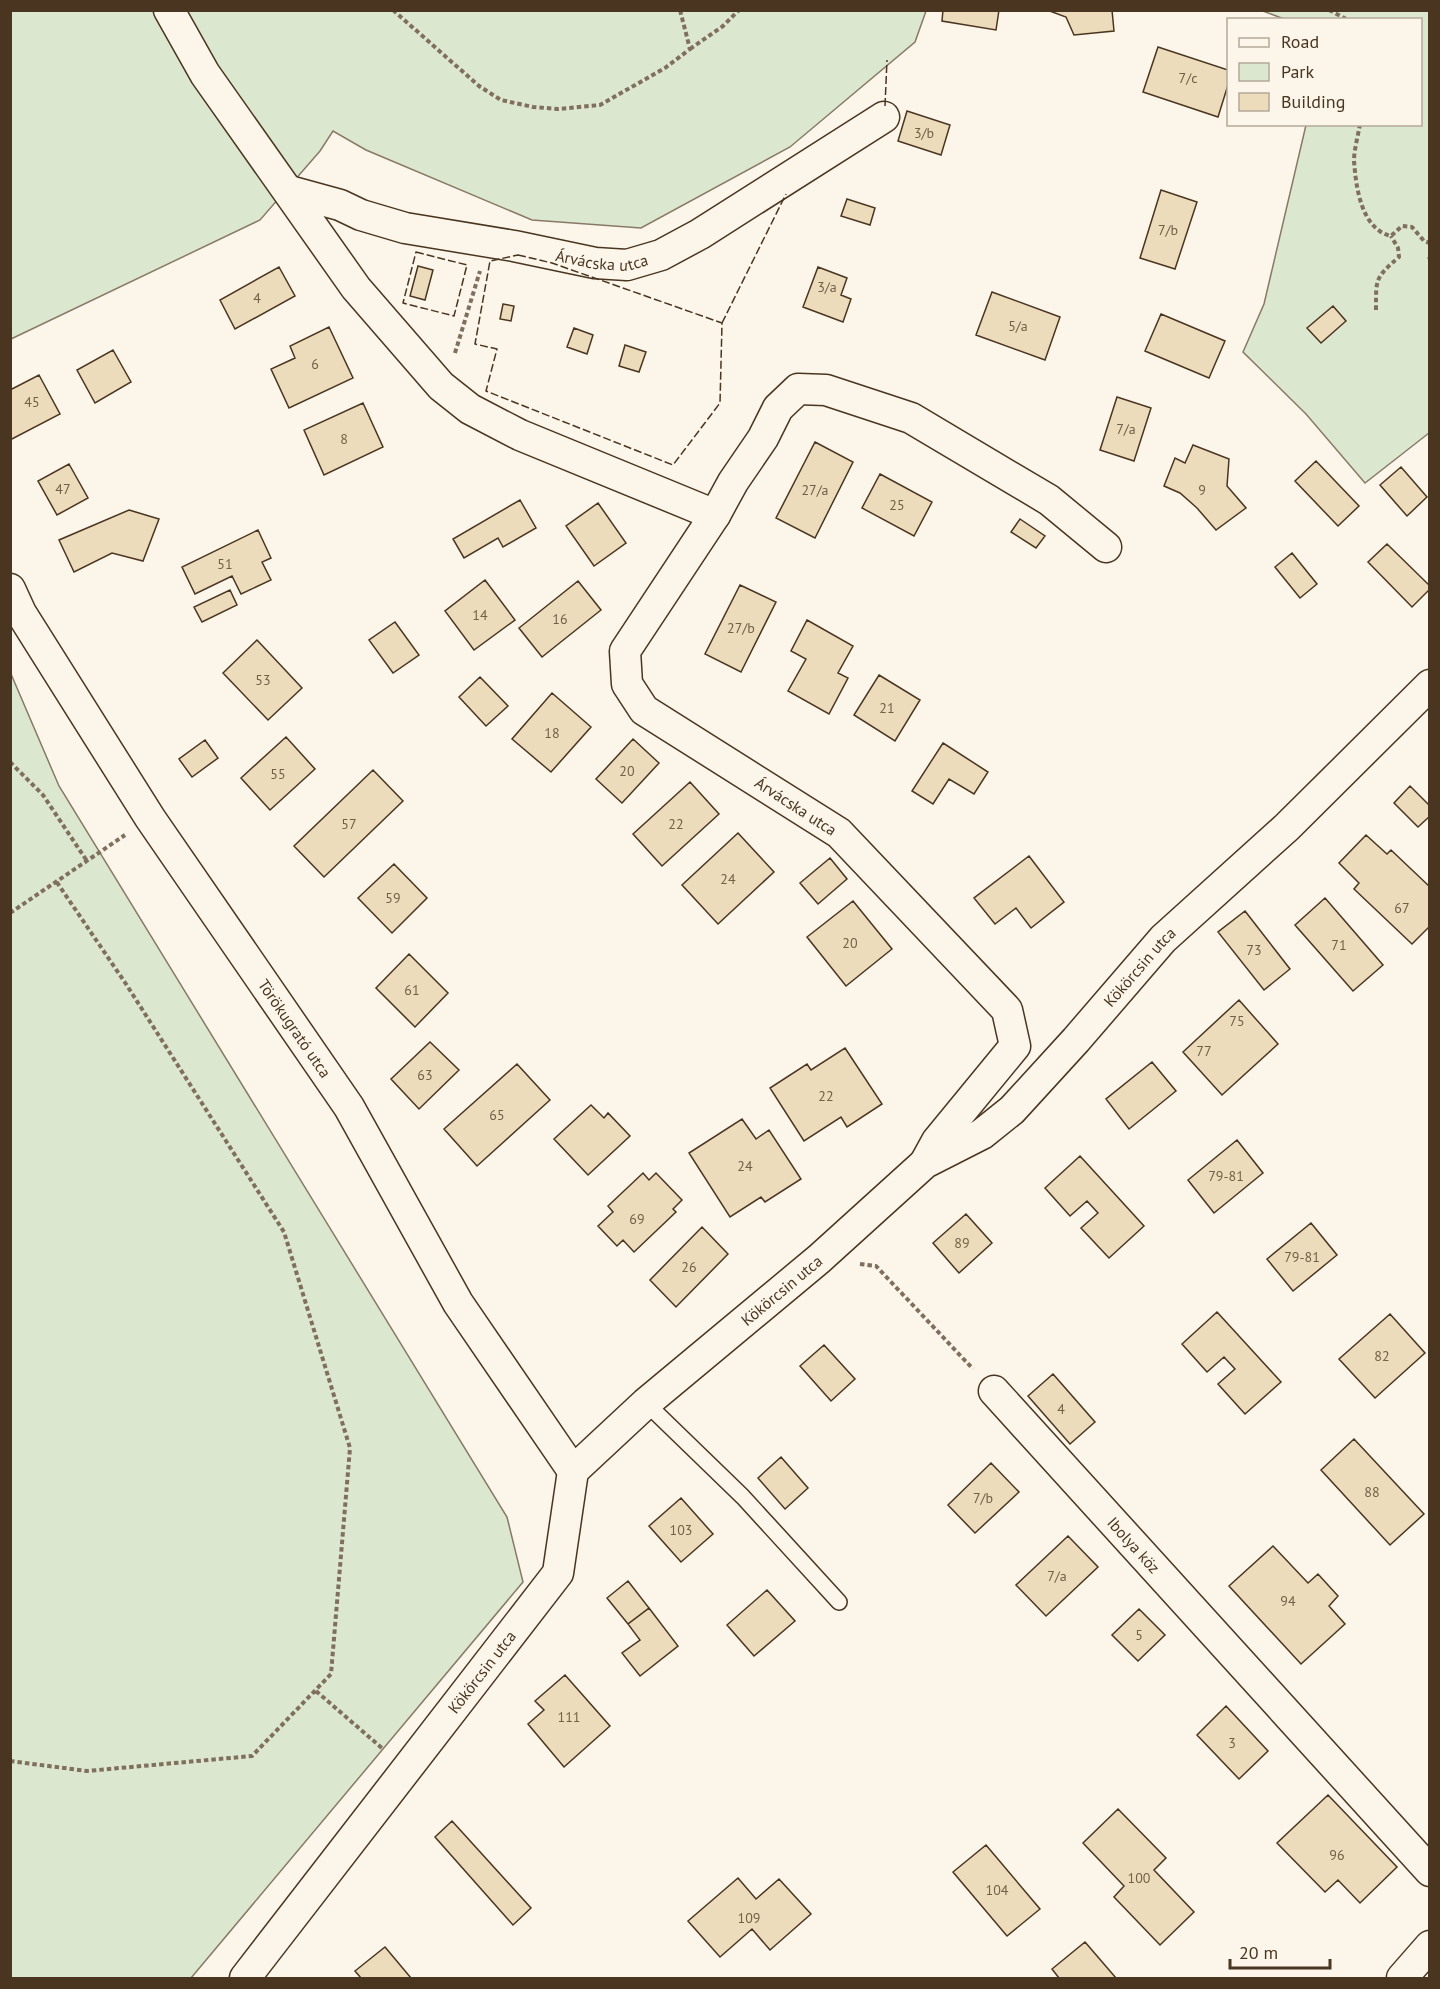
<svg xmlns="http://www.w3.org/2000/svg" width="1440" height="1989" viewBox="0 0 1440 1989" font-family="'PT Sans',sans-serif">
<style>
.green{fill:#dce7d0;stroke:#887966;stroke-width:1.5}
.building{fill:#ecdcbc;stroke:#4a3520;stroke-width:1.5}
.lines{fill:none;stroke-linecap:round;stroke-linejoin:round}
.lane-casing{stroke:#4a3520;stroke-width:18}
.street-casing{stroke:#4a3520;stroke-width:33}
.path{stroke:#7f6f5c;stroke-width:4;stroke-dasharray:4.5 3;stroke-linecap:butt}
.lane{stroke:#fbf6e9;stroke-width:15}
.street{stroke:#fbf6e9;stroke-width:30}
.fence{stroke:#4a3520;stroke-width:1.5;stroke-dasharray:8 3;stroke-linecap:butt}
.wall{stroke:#4a3520;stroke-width:3}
.labels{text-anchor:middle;stroke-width:4.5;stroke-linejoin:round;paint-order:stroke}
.number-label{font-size:14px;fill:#725f47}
.street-label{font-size:16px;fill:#4a3520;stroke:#fbf6e9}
</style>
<rect width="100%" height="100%" fill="#fbf6e9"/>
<path class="green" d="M11,11H926L915,42L790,147L641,228L532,220L366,150L333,131L320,151L260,220L11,339Z
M1263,11H1429V433L1365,483L1306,414L1243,352L1264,304L1306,125L1420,124V20L1284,19Z
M11,674L59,786L507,1517L523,1582L191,1978H11Z"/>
<path class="building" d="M943,10H999L996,30L942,21Z
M1047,10H1112L1114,31L1074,35L1066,17Z
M1158,47L1228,70V85L1218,117L1143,92Z
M907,111L950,125L941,155L898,141Z
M1161,190L1197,202L1175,269L1140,258Z
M847,199L875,208L870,225L841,216Z
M418,266L433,270L425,300L410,296Z
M279,267L295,296L235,329L220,300Z
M818,267L847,278L841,295L851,299L843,322L803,307Z
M992,292L1060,317L1045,360L976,335Z
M503,304L514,306L511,321L500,319Z
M1333,306L1346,321L1321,343L1307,328Z
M1161,314L1225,341L1209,378L1145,351Z
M329,327L353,378L289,408L271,369L295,358L290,346Z
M574,328L593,335L587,354L567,347Z
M625,345L646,352L639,372L619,366Z
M113,350L131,382L95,403L77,370Z
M39,375L60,414L10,440V390Z
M1117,397L1151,408L1134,461L1100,450Z
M363,403L383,447L324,475L304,430Z
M815,442L853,462L815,538L776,518Z
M1193,445L1229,459L1227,486L1246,508L1216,530L1197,508L1180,493L1164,486L1175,458L1185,463Z
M1316,461L1359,506L1338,526L1295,481Z
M69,464L88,498L57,515L38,481Z
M1401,467L1427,497L1407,516L1380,485Z
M880,474L932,502L914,536L862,508Z
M520,500L536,528L503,547L498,538L464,558L453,539Z
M598,503L626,543L594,566L566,526Z
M129,510L159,519L143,561L112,553L74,572L59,540Z
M1020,519L1045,536L1036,548L1011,532Z
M258,530L271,558L262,562L271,580L241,594L232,576L195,594L182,567Z
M1387,544L1430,586V589L1412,607L1368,562Z
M1292,553L1317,584L1300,598L1275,567Z
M485,580L515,620L474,650L445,611Z
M578,581L601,610L542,657L519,628Z
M740,585L776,602L741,672L705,654Z
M230,590L237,605L202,622L194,607Z
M807,620L853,646L838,673L848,678L829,714L788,691L806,659L791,651Z
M395,622L419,655L393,673L369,640Z
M257,640L302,688L268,720L223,673Z
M879,675L920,700L895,741L854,715Z
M480,677L508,706L486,726L459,697Z
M552,693L591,727L551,772L512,739Z
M286,737L315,769L270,810L241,778Z
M633,739L659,763L622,803L596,779Z
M205,740L218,758L192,777L179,759Z
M943,743L988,772L974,794L949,779L933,804L912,791Z
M373,770L403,801L324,877L294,846Z
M690,782L719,814L662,866L633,834Z
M1410,786L1430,806V816L1418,827L1394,803Z
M738,833L774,872L718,924L682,885Z
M1366,835L1387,854L1391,850L1430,887V926L1412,944L1354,889L1359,883L1339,863Z
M1029,856L1064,902L1031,928L1016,908L995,924L974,898Z
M830,858L847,879L818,904L800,883Z
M394,864L427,898L392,933L358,898Z
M1325,898L1383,965L1353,991L1295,925Z
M853,901L892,949L846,986L807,937Z
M1245,911L1290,969L1264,990L1218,932Z
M409,954L448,993L415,1027L376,988Z
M1239,1000L1278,1044L1222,1095L1183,1052Z
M430,1042L459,1070L419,1109L391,1079Z
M845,1048L882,1104L847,1127L841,1117L804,1141L770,1088L807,1064L811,1070Z
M1152,1062L1176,1091L1129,1129L1106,1099Z
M517,1064L550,1100L477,1166L444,1129Z
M591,1105L604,1118L608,1113L630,1136L588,1175L554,1139Z
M742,1119L756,1139L769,1130L801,1179L765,1202L761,1197L730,1217L689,1153Z
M1237,1140L1263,1173L1214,1213L1188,1180Z
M1080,1156L1144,1226L1109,1258L1081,1228L1098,1213L1087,1201L1070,1216L1045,1188Z
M643,1173L649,1180L656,1173L682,1200L673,1209L676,1212L634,1252L623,1240L617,1246L598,1226L613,1212L608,1206Z
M966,1214L992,1243L959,1273L933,1243Z
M1311,1223L1337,1255L1293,1291L1267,1259Z
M702,1227L728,1254L676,1307L650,1280Z
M1217,1312L1281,1382L1245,1414L1218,1384L1235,1369L1224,1357L1207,1372L1182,1344Z
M1390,1314L1425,1353L1375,1398L1339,1359Z
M824,1345L855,1379L831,1401L800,1366Z
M1053,1374L1095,1422L1070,1444L1028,1396Z
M1354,1439L1424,1514L1390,1545L1321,1470Z
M781,1457L808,1488L785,1509L758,1478Z
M991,1463L1019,1492L975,1533L948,1505Z
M681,1498L713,1534L681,1562L649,1526Z
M1068,1536L1098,1567L1046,1616L1016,1585Z
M1273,1546L1308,1583L1318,1574L1338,1596L1329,1606L1345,1624L1301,1664L1229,1586Z
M628,1581L649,1608L628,1624L607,1598Z
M767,1590L795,1621L754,1656L727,1625Z
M649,1608L678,1646L640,1676L622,1653L640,1640L628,1624Z
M1139,1609L1165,1635L1138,1661L1112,1635Z
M565,1675L610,1726L564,1767L528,1724L544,1710L535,1701Z
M1226,1706L1268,1751L1239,1779L1197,1735Z
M1328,1795L1397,1867L1360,1903L1338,1880L1325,1892L1277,1843Z
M1118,1809L1166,1858L1154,1870L1194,1912L1160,1945L1114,1897L1124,1886L1083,1843Z
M452,1821L531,1908L513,1925L435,1837Z
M986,1845L1040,1909L1007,1936L953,1872Z
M738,1878L756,1899L779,1879L811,1914L770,1950L752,1929L720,1957L688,1921Z
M1085,1942L1116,1978H1059L1052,1969Z
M385,1947L411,1978H361L355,1971Z"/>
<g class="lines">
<g class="lane-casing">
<path id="lane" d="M646,1403L743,1497L839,1602"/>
</g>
<g class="street-casing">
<g id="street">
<path d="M169,10L205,74L356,288L441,386L470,409L520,435L715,515"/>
<path id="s1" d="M289,191L340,205L361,215L405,228L514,246L595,263L627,265L661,255L700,234L884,117"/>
<path id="s2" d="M10,589L21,613L150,818L349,1107L458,1303L573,1471"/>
<path d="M926,1161L937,1141L1015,1046L1007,1010L839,833L644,710L627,684L625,651L715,515L733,482L763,438L778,408L798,389L826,390L911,418L1049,500L1106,547"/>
<path id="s3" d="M994,1391L1430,1871"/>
<path id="s4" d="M245,1978L558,1573L573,1471L646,1403L819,1259L925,1163L982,1134L1012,1110L1076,1040L1163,939L1287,827L1430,685"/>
<path d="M1402,1978L1430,1946"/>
</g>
</g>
<path class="path" d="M393,10L479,86L501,100L533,107L558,109L600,105L665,68L690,49L680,10
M1329,10L1348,20
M690,49L723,26L739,10
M1360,124C1358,136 1354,150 1354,161C1356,187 1361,229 1391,236L1402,226L1412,227L1424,241L1430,243
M1376,310C1376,278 1375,278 1399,257L1398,248L1391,236
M455,353L480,271
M10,762L43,795L87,861
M10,913L125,835
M860,1264L876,1266L973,1369
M316,1691L383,1749
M10,1761L87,1771L252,1756L331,1674L350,1448L284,1232L126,984L56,881"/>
<use href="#lane" class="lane"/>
<use href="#street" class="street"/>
<path class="fence" d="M885,106L887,60
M416,252L467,265L454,316L403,303Z
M518,255L552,263L722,323L720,403L673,465L486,391L497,349L475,344L490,261Z
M722,323L786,194"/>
<path class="wall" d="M1429,258H1430"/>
</g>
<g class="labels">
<g class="number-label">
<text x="1188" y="83">7/c</text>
<text x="924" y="138">3/b</text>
<text x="1168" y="235">7/b</text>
<text x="827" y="292">3/a</text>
<text x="257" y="303">4</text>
<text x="1018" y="331">5/a</text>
<text x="315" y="369">6</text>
<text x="32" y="407">45</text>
<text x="1126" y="434">7/a</text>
<text x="344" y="444">8</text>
<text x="63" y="494">47</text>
<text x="815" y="495">27/a</text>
<text x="1202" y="495">9</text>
<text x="897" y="510">25</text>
<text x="225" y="569">51</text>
<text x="480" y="620">14</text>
<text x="560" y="624">16</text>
<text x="741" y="633">27/b</text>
<text x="263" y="685">53</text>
<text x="887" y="713">21</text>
<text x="552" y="738">18</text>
<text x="627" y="776">20</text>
<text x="278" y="779">55</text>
<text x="349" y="829">57</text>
<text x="676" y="829">22</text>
<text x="728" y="884">24</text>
<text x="393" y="903">59</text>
<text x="1402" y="913">67</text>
<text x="850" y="948">20</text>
<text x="1339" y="950">71</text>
<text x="1254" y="955">73</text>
<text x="412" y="995">61</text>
<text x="1237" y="1026">75</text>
<text x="1204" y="1056">77</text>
<text x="425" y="1080">63</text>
<text x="826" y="1101">22</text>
<text x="497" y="1120">65</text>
<text x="745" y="1171">24</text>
<text x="1226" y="1181">79-81</text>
<text x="637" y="1224">69</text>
<text x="962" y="1248">89</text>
<text x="1302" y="1262">79-81</text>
<text x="689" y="1272">26</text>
<text x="1382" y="1361">82</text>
<text x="1061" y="1414">4</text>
<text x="1372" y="1497">88</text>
<text x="983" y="1503">7/b</text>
<text x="681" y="1535">103</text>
<text x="1057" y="1581">7/a</text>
<text x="1288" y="1606">94</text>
<text x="1139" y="1640">5</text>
<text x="569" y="1722">111</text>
<text x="1232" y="1748">3</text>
<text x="1337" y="1860">96</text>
<text x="1139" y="1883">100</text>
<text x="997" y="1895">104</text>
<text x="749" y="1923">109</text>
</g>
<g class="street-label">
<text dy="6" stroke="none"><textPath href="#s1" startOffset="322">Árvácska utca</textPath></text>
<text transform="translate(796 806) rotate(33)" y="6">Árvácska utca</text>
<text dy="6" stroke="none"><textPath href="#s4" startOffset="1377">Kökörcsin utca</textPath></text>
<text dy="6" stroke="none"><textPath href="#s2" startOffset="524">Törökugrató utca</textPath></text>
<text dy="6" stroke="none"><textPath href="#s4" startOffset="891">Kökörcsin utca</textPath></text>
<text dy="6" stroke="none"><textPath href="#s3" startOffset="208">Ibolya köz</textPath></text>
<text dy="6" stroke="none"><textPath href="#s4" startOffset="387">Kökörcsin utca</textPath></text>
</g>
</g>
<rect width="1440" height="1989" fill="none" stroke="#4a3520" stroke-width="24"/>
<rect x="1227" y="18" width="195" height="108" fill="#fbf6e9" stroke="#b4a999" stroke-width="1.5"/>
<rect x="1239" y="38" width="30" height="9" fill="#fbf6e9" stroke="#b4a999" stroke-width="1.5"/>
<text x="1281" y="48" font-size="18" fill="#4a3520">Road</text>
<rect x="1239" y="63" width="30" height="18" fill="#dce7d0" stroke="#b4a999" stroke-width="1.5"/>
<text x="1281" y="78" font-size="18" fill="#4a3520">Park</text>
<rect x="1239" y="93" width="30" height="18" fill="#ecdcbc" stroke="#b4a999" stroke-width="1.5"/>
<text x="1281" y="108" font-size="18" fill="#4a3520">Building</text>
<path d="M1230 1959v9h100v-9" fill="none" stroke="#4a3520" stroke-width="3"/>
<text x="1239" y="1959" font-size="18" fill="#4a3520" stroke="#fbf6e9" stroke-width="4.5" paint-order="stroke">20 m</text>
</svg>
